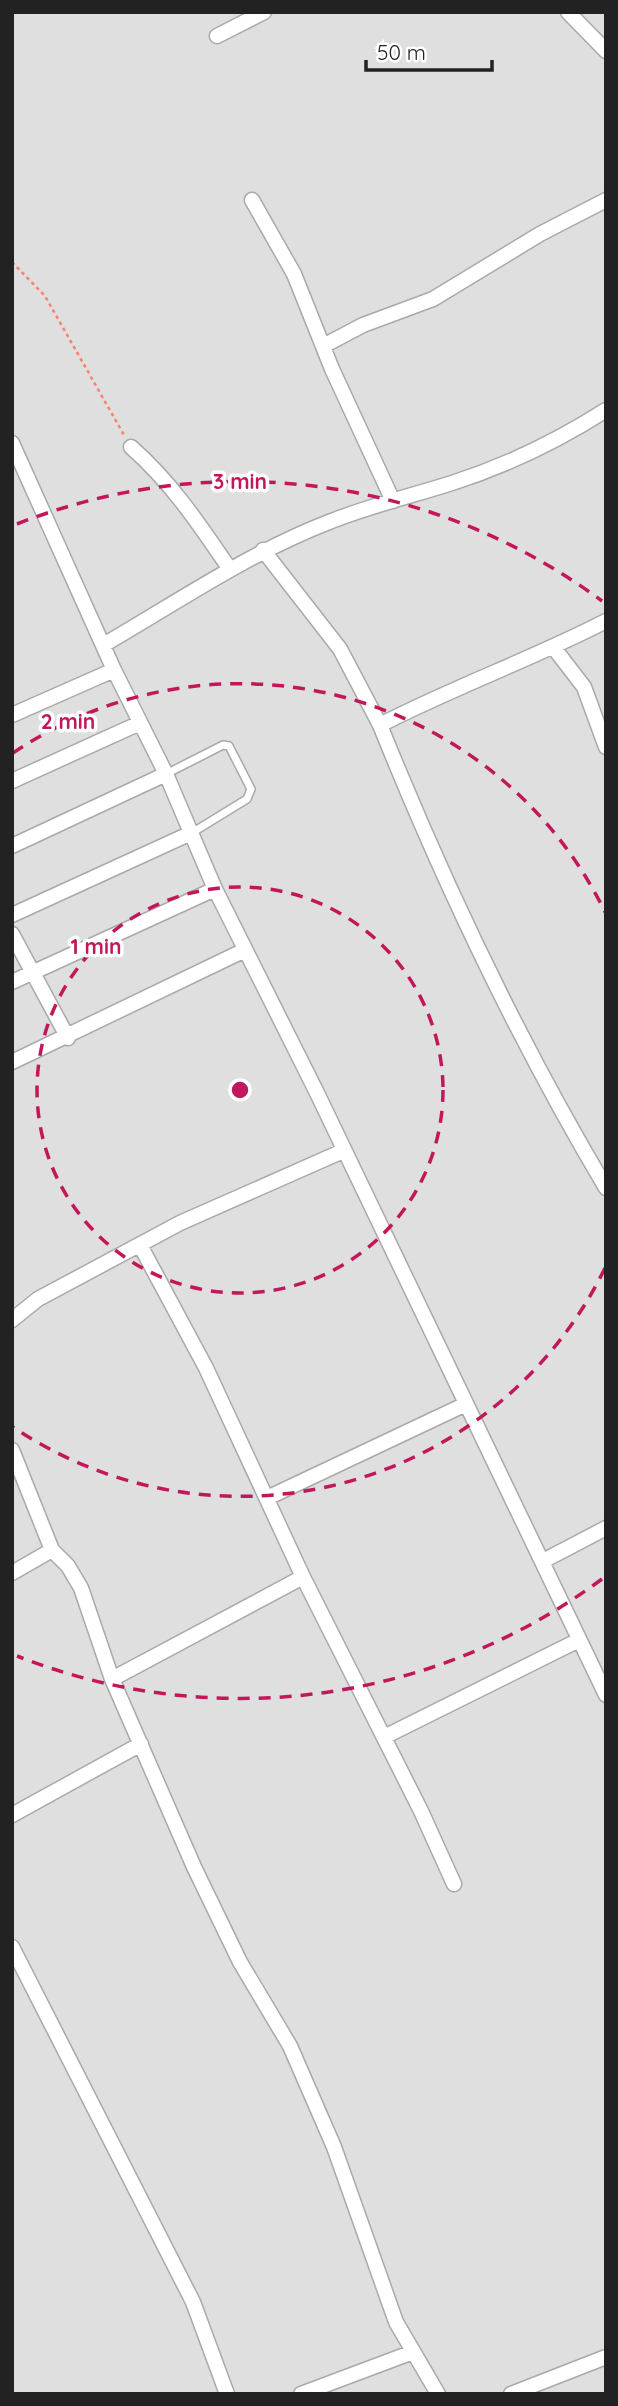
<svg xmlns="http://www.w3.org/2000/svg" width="618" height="2406" viewBox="0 0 618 2406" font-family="Quicksand,sans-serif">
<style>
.residential{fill:#e0dfdf}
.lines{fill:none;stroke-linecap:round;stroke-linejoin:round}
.service-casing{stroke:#a9a9a9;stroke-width:10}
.minor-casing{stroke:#a9a9a9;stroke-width:17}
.path{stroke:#fa8072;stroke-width:2.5;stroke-dasharray:3.5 3.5;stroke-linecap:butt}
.service{stroke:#fff;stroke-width:7}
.minor{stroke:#fff;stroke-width:14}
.ring{fill:none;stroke:#c2185b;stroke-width:3.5;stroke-dasharray:12 9}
.centre{fill:#c2185b;stroke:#fff;stroke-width:3.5}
.ring-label{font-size:21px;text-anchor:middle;font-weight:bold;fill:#c2185b;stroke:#fff;stroke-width:7;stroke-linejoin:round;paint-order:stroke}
</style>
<rect width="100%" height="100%" fill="#f2efe9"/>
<path class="residential" d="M12,12H606V2394H12Z"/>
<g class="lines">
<g class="service-casing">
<path id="service" d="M166,774L223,745L229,746L251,789L247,799L190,834"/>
</g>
<g class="minor-casing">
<path id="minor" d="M568,12L606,51
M217,36L264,12
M252,200L294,274L332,369L393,501
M325,345L363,325L433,299L540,234L606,200
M12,443L114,670L166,774L215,889L318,1095L606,1695
M131,447C171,482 199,524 229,568
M263,550L340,649L380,725C454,687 532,659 606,621
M105,644C179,601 249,553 329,522C369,506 411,496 452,483C505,466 559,440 606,410
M554,648L584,687L606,747
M12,715L114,670
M380,725C444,884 518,1040 606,1188
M12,781L140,723
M12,846L166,774
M12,915L189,834
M12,934L68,1038
M12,982L215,889
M12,1062L245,950
M140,1245L206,1368L303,1577L421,1811L454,1884
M12,1320L38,1299L180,1223L343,1151
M12,1450L52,1550L68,1566L81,1588L112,1679L194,1867L240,1962L290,2046L334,2147L396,2322L438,2394
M267,1498L466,1404
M543,1561L606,1528
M12,1573L52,1550
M112,1679L303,1577
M384,1737L579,1640
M12,1815L141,1744
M12,1947L193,2302L227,2394
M301,2394L413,2352
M511,2394L606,2357"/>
</g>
<path class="path" d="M12,262L45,296L124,435"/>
<use href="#service" class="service"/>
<use href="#minor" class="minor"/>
</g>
<g class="ring">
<circle cx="240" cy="1090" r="203"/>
<path d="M605 1268A406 406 0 0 1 13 1427M13 753A406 406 0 0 1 605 912"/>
<path d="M602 1579A608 608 0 0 1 17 1656M17 524A608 608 0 0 1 602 601"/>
</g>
<circle cx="240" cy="1090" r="10" class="centre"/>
<g class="ring-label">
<text x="240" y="489">3 min</text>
<text x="68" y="729">2 min</text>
<text x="96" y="954">1 min</text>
</g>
<rect width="618" height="2406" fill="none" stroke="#222222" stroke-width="28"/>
<path d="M366 60v10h126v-10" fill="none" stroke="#222222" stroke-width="3.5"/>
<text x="377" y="60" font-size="21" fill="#222222" stroke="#ffffff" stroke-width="5" paint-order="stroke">50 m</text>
</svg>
